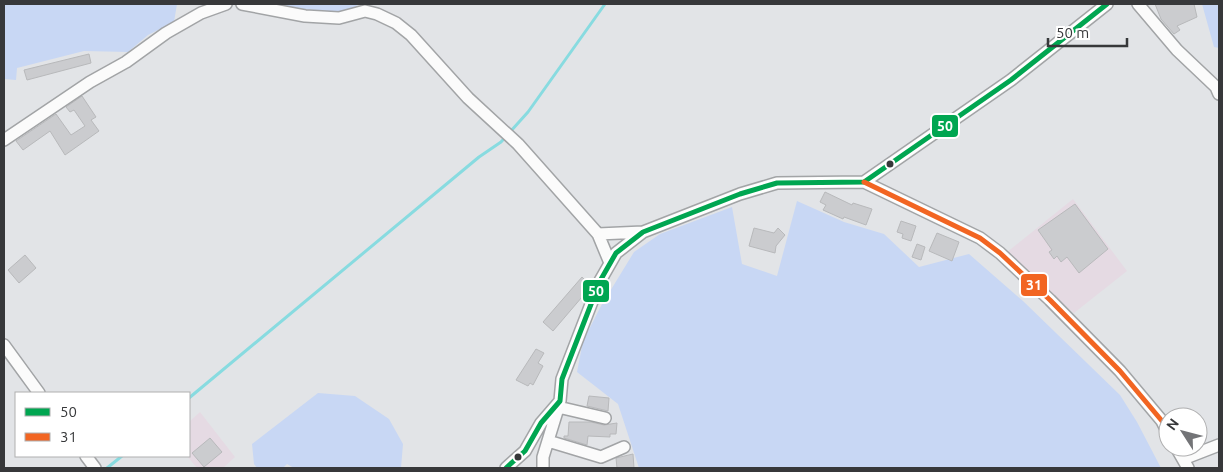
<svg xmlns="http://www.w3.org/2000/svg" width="1223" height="472" viewBox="0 0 1223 472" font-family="Ubuntu,sans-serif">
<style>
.commercial{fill:#e5dae3}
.green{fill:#c8d7f4}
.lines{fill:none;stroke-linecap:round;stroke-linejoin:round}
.stream{stroke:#88dbe0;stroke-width:3}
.building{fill:#cbcccf;stroke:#b8b9bb}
.minor-casing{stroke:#a2a4a6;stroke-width:14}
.minor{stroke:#fbfbfb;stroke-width:11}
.bus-1-casing{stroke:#fff;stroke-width:9}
.bus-2-casing{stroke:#fff;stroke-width:9}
.bus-1{stroke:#00a651;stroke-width:5}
.bus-2{stroke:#f26522;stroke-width:5}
.bus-dot{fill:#37383a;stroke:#fff;stroke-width:2}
.line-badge{stroke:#fff;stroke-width:2}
.badge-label{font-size:14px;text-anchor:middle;font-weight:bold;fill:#fff}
</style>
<rect width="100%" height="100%" fill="#e2e4e7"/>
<path class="commercial" d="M1073,199L1127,271L1074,313L1006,253Z
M200,412L235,457L223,468H197L187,456H189V422Z"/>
<path class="green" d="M4,4H177L174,22L148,35L128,52L84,51L17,68L16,80L4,79Z
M262,4H359L344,14Z
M1202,4H1219V48L1214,47Z
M797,201L844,222L884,234L919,267L969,254L1023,301L1120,395L1137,422L1161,468H639L618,404L577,372L583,341L601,306L634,252L660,234L732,207L742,264L777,276Z
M318,393L355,396L389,419L403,444L401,468H294L287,464L283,468H257L254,464L252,444Z"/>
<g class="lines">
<path class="stream" d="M189,398L479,157L501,142L528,112L605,4
M107,468L122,456"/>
</g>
<path class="building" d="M1155,4H1194L1197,17L1177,26L1180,30L1174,34L1161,19Z
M89,54L91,63L27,80L24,70Z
M82,96L96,117L91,120L99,131L65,155L50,131L23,150L16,141L56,114L71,135L85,126L74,110L70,112L66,107Z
M825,192L852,205L853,203L872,209L866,225L844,217L843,219L823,210L826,205L820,202Z
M1075,204L1108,249L1079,273L1067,257L1061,262L1057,256L1054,259L1049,252L1052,250L1038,230Z
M901,221L916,226L911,241L902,238L903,234L897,232Z
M754,228L774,233L778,228L785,235L776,246L775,253L749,246Z
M937,233L959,242L952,261L929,251Z
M917,244L925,247L921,260L912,257Z
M25,255L36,268L19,283L8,270Z
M582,277L590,285L588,290L553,331L543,322Z
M536,349L544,353L538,363L543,366L533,385L530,383L528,386L516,380Z
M589,396L609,398L608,411L587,406Z
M569,422H591L604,425L617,423L616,434H610V437L588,436L587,445L564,438V436H568Z
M210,438L222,452L204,467L192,453Z
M633,454L634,468H617L616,458Z"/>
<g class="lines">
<g class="minor-casing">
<path id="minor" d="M242,4L305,16L339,18L365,11L377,14L396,23L411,35L468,98L518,144L598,234L610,263
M1138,4L1177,50L1216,87L1219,94
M4,140L90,82L126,62L166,33L201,13L226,4
M864,182L980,238L1000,253L1050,300L1120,371L1162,421L1168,433
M598,234L643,232
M4,345L39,393
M558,407L605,418
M548,441L601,457L624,447
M1176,447L1188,468
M86,456L95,468
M1183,459L1219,445
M506,468L525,451L541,423L560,401L562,379L600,281L616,253L643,232L740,194L777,183L864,182L1011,80L1107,4
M543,468V457L559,405"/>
</g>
<use href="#minor" class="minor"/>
<g class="bus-1-casing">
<path id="bus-1" d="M506,468L525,451L541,423L560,401L562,379L600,281L616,253L643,232L740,194L777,183L864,182L1011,80L1107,4"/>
</g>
<g class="bus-2-casing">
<path id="bus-2" d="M864,182L980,238L1000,253L1050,300L1120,371L1162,421L1168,433"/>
</g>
<use href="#bus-1" class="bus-1"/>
<use href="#bus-2" class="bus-2"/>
</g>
<g class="bus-dot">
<circle cx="890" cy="164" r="4.5"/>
<circle cx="518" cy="457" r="4.5"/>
</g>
<g class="line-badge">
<rect x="931" y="114" width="28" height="24" rx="5" fill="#00a651"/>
<rect x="1020" y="273" width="28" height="24" rx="5" fill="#f26522"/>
<rect x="582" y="279" width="28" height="24" rx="5" fill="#00a651"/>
</g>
<g class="badge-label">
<text x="945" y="131">50</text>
<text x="1034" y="290">31</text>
<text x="596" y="296">50</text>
</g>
<rect width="1223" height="472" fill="none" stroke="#37383a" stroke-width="10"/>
<rect x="15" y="392" width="175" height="65" fill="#ffffff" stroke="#afafb0"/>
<rect x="25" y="408" width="25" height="8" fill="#00a651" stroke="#afafb0"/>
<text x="60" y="417" font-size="15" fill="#37383a">50</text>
<rect x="25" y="433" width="25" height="8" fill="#f26522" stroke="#afafb0"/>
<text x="60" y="442" font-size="15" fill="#37383a">31</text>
<g transform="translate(1183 432) rotate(306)"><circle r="24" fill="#ffffff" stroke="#afafb0"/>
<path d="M0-4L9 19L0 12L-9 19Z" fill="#737477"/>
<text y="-8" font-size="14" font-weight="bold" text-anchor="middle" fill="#37383a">N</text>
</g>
<path d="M1048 38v8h79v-8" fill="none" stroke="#37383a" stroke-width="2.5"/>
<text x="1056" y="38" font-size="15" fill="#37383a" stroke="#ffffff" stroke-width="4" paint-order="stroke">50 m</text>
</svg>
